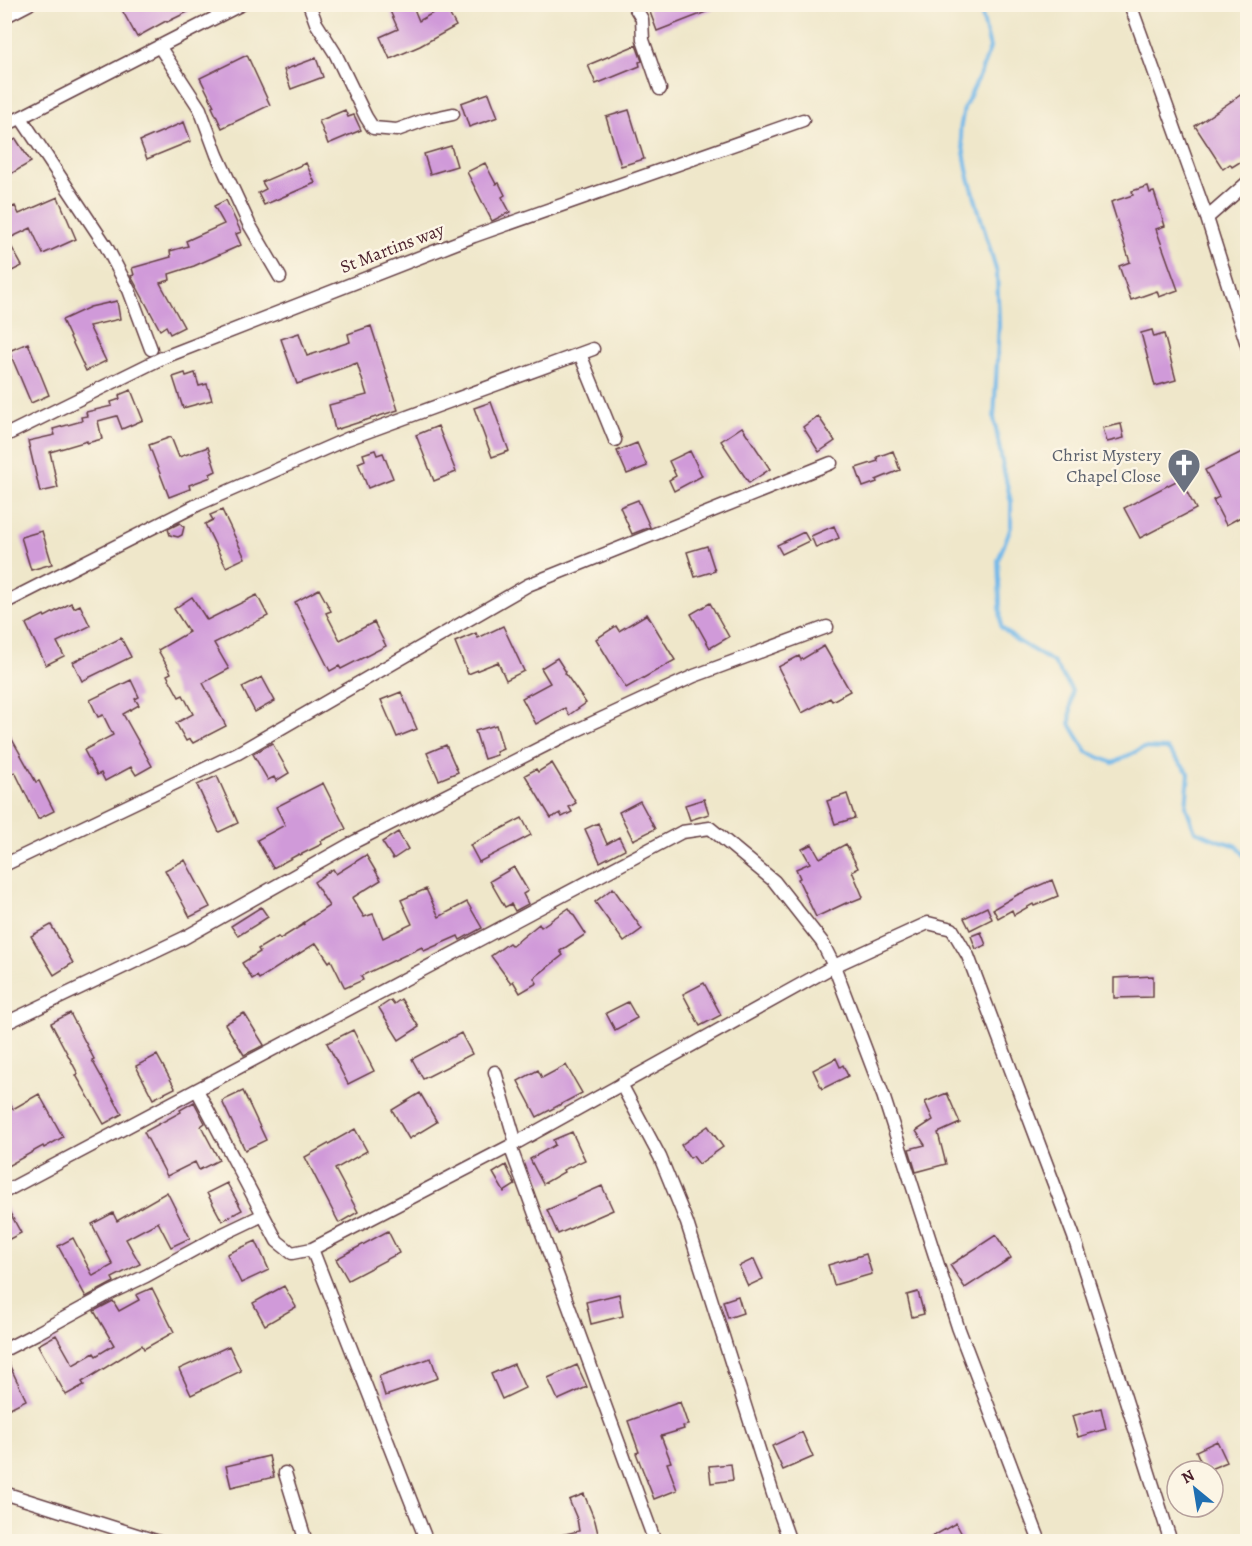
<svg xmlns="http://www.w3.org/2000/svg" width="1252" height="1546" viewBox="0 0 1252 1546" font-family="Alegreya,serif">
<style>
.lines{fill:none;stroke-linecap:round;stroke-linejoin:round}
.stream{stroke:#71b8e9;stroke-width:4}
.building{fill:#d09ad9}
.street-casing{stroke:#633d43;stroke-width:15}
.street{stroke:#fff;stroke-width:12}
.labels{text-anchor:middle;stroke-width:5;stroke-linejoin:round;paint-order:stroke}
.street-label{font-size:18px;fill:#4a1f2b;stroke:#fcf5e5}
.worship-label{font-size:18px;fill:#5b616d;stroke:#fcf5e5;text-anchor:end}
</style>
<rect width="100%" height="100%" fill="#fcf5e5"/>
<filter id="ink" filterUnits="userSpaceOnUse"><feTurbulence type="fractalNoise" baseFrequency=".0167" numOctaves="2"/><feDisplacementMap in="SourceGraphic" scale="12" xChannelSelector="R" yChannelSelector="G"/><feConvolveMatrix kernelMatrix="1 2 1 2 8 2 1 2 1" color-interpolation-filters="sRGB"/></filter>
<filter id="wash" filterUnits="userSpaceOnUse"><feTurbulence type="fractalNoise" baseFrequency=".008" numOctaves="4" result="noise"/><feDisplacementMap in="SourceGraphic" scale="24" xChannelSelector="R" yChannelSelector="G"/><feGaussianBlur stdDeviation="1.35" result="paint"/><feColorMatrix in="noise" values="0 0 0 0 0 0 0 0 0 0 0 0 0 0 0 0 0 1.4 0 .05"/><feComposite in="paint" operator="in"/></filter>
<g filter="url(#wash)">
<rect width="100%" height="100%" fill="#efe7ca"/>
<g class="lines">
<path class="stream" d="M974,4L982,15L990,48L979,77L964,108L960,130L968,174L997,273L999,325L994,418L1003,467L1011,502V527L998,560L1001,627L1016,640L1053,662L1072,690L1070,724L1087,752L1113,763L1143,748L1167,749L1189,773L1186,807L1195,831L1220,841L1238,846L1248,862"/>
</g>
<g id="blocks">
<path class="building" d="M132,4H204L167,22L166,21L137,37L122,10Z
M387,4H412L419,21L445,6L456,26L420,46L390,59L380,37L398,29Z
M647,4H723L724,5L657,31Z
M636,45L642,61L639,62L640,66L596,84L588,65Z
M247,55L270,105L222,128L212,107L214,106L200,78Z
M316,58L323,77L291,89L284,70Z
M1248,90V157L1232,167L1230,164L1223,169L1195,126Z
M489,93L498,117L469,127L461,103Z
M345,110L348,117L354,115L361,130L328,144L319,121Z
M629,110L644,159L621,166L606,117Z
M184,122L191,141L147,159L140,141Z
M16,139L31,162L4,178V146Z
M451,146L457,166L430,174L424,154Z
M306,163L315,183L264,205L258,193L266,189L262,182Z
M485,163L496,184L499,183L505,195L502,197L510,212L492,221L467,172Z
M1148,186L1150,193L1154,192L1165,226L1156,229L1178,290L1159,297L1157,291L1131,300L1119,266L1130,262L1111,202L1133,195L1132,191Z
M58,197L76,239L43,254L31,228L12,237L4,221V211L15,206L19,214Z
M226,200L241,232L236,234L241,245L194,266L169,274L170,280L160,283L184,327L170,334L166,326L160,330L131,276L134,275L132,268L171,257L170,251L188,246L186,241L224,224L214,206Z
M4,233L22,266L4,275Z
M117,301L120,319L89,326L106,361L86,371L62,320L90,307Z
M371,326L398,410L335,430L329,405L367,395L357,363L297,384L281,339L299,333L307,356L350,342L348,334Z
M1152,330L1154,337L1164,334L1176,380L1155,386L1141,333Z
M28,343L49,395L31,403L9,351Z
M185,373L186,376L195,373L199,386L207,384L212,400L183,408L173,377Z
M131,390L143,420L122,429L117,416L98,421L102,439L87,443V441L50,452L58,488L40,492L28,441L55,435L53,429L82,421L81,417L87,416L86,412L112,406L111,402L120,399L119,395Z
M491,402L509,451L492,457L474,408Z
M818,416L835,441L819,452L803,427Z
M1121,424L1124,438L1107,442L1103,428Z
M438,426L456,472L434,481L416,435Z
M742,427L770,469L749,483L721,441Z
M171,437L179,457L208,447L216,471L210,474L211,477L189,485L190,489L169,497L149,445Z
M637,443L647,466L627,474L617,451Z
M1248,449V513L1226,525L1213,500L1219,497L1205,470Z
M375,450L377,455L383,453L393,478L368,488L358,463L365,460L363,454Z
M690,451L702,476L674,491L669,480L676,476L669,461Z
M893,451L900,470L876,480L877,482L863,487L856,468L878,461L877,457Z
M1180,479L1196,509L1140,538L1124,508Z
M638,500L650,527L632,534L620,507Z
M222,510L245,558L226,567L205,524L213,520L210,515Z
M180,523L184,527L182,535L178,537L170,535L168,529Z
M834,526L839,538L816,548L811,536Z
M42,531L52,564L31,570L21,537Z
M804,532L809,541L782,554L777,545Z
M707,546L715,571L695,577L687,552Z
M319,589L331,611L326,613L340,640L374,622L386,646L341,669L339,666L330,671L295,602Z
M257,595L268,616L214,643L229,669L203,683L226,726L193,743L190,739L186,741L176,723L193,714L183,695L179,697L167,675L171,673L158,650L189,632L174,609L192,597L207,620Z
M71,603L74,608L80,605L90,626L57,642L64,656L46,665L26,624L44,615L45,617Z
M710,603L729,637L710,648L691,614Z
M647,614L675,660L626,688L596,639L616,626L619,631Z
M503,626L524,671L506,680L498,662L468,674L455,642L476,633L478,638Z
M121,638L131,657L82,681L73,662Z
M824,646L850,691L832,701L830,698L802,713L778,667L799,656L801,660Z
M557,658L566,672L565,673L586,703L569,715L565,708L536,724L522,698L550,683L541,668Z
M262,677L275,701L255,712L242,687Z
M131,680L139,697L135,699L139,705L123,714L152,766L136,775L131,767L105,781L101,773L97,775L84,750L113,735L103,715L98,717L90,700Z
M401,692L417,729L397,737L381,700Z
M4,725L36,782L39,781L54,811L38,819L15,772L4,778Z
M496,725L503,749L496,752L497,755L484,759L475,731Z
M272,743L289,773L276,781L274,777L268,780L253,754Z
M446,745L458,772L439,780L427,753Z
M552,763L576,803L569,807L572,812L562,817L560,813L551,818L525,775L536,769L538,772Z
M217,776L238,823L219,832L197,785Z
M323,783L346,829L321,841L322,844L300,855L299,854L273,868L257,840L285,825L276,807Z
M847,794L855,818L835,824L827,801Z
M704,799L709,814L690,820L685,805Z
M640,801L655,829L633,840L619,812Z
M522,818L531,835L479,862L470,845Z
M598,823L607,844L619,837L625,849L600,862L585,829Z
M398,832L408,849L393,859L382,842Z
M812,844L820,858L846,844L858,868L852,871L863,897L846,904V903L816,917L798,879L800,878L796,869L810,863L802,849Z
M366,855L381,880L352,898L364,917L373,914L383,938L412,924L401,900L426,889L439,917L467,902L482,928L460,940L458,936L424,951L422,947L361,976L363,980L345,988L331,960L329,962L316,943L259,979L257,976L252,979L242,963L260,952L258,949L278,937L280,939L304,924L303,923L329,906L314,882L333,869L336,874Z
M185,860L210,907L190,917L165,870Z
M514,867L528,891L523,894L528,904L515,911L511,904L505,907L490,881Z
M1052,880L1058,896L1034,906L1033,904L1014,915L1012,910L998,918L993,909L1017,895Z
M613,888L642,929L624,942L595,902Z
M261,907L268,917L238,936L231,926Z
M987,907L992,919L970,930L964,918Z
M569,908L586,934L560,951L563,955L534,978L537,983L520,993L513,981L511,983L491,956L509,943L512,946L539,924L541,927Z
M51,925L73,963L54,975L31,936Z
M981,932L986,945L976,949L971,936Z
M1153,976V997L1114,998V978Z
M704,983L721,1015L700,1026L683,994Z
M401,999L419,1027L399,1040L379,1008L391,1000L394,1004Z
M628,1002L637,1018L615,1030L606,1013Z
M70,1013L94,1059L92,1060L122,1114L104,1124L76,1075L78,1074L51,1023Z
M244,1013L264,1045L244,1055L225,1024Z
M353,1030L374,1071L348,1084L327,1043Z
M461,1033L472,1054L423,1079L412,1059Z
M157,1055L175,1088L153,1099L136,1066Z
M836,1058L840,1067L843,1065L848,1076L822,1089L813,1070Z
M566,1065L582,1093L537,1117L518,1081L538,1070L542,1078Z
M243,1091L266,1140L245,1150L222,1101Z
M4,1093L13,1109L39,1094L63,1137L44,1148L43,1146L4,1168Z
M420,1093L437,1122L409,1139L392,1110Z
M947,1093L960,1123L938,1133L946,1164L916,1172L909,1149L925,1145L916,1131L933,1120L925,1102Z
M194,1102L205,1123L201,1126L219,1160L199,1170L195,1162L167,1176L144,1132L181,1112L180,1110Z
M708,1126L723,1147L699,1164L693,1156L690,1158L681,1145Z
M355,1129L367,1151L335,1169L358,1212L339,1223L305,1157Z
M572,1132L585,1160L563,1170L564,1172L543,1184L530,1159L555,1145L553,1140Z
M506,1165L515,1185L504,1192L493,1173Z
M227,1183L242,1210L222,1221L207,1193Z
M602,1186L613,1210L558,1234L547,1210Z
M167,1192L190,1238L171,1247L158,1222L126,1239L140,1264L112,1278L114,1282L86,1297L58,1246L73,1238L93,1276L113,1265L92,1224L113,1213L117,1221Z
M4,1202L21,1233L4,1242Z
M388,1231L399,1253L348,1280L336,1259Z
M996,1235L1011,1258L965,1288L950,1265Z
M256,1241L269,1270L241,1283L227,1254Z
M866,1254L872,1274L834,1285L828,1265Z
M754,1259L763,1279L748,1286L739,1266Z
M284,1286L296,1307L265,1325L253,1303Z
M152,1288L174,1332L144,1349L142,1345L82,1382L84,1385L66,1395L38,1345L56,1335L73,1365L94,1353L96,1356L114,1345L94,1311L113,1301L119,1311L139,1300L136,1295Z
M918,1292L924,1314L912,1317L907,1295Z
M619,1294L623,1316L591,1324L586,1302Z
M738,1296L743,1313L728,1318L723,1301Z
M229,1346L241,1371L191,1395L179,1369Z
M4,1358H6L26,1400L8,1409L4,1401Z
M431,1358L438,1378L385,1396L379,1376Z
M514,1364L525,1388L502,1399L491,1374Z
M577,1365L587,1387L558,1400L548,1378Z
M680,1402L688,1425L683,1426L684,1429L661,1436L671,1462L667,1463L677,1490L654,1499L636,1453L639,1452L628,1421Z
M1101,1408L1106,1429L1078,1437L1072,1416Z
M802,1432L813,1457L783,1470L772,1446Z
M1217,1441L1227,1462L1205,1471L1196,1451Z
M269,1456L274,1477L231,1487L226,1466Z
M731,1464L733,1480L711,1483L709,1466Z
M584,1494L595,1521L600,1542H551V1537L579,1531L577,1519L569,1500Z
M956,1523L966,1542H923Z"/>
</g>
</g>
<g filter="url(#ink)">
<use href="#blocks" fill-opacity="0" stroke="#633d43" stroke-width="1.5"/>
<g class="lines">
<g class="street-casing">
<path id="street" d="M309,4L316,23L335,53L366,117L373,128L397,130L425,120L453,114
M633,4L642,19L643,40L660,89
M1130,4L1207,218L1248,348
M4,17L29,4
M159,46L200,109L217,155L249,224L280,277
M21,118L106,246L129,290L151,349
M4,126L242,4
M1207,218L1248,182
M580,354L615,440
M4,436L162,358L474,236L803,120
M4,603L199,504L347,439L593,349
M4,865L238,753L528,585L831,463
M4,1024L184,938L356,841L560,738L694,676L827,627
M495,1072L516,1143
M621,1084L660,1157L687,1223L773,1494L790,1542
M197,1090L277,1241L292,1253L312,1249L516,1143L834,966L928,923L952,929L968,956L1074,1237L1171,1542
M510,1146L655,1542
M4,1192L682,832L710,828L774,881L822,942L834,966L883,1095L958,1327L1040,1542
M312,1249L427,1542
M4,1350L39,1332L110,1293L146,1276L219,1236L263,1215
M285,1473L306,1542
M4,1493L159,1542"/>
</g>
<use href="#street" class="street"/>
</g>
</g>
<defs>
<g id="church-pin" transform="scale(1.725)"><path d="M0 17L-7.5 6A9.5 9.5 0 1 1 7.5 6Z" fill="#6b7280" stroke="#fcf5e5"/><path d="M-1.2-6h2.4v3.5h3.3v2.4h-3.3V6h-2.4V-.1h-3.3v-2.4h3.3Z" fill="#fff"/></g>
</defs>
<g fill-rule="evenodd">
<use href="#church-pin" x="1184" y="465"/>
</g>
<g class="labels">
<g class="street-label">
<text transform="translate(392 248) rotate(-21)" y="6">St Martins way</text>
</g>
<g class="worship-label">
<text x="1161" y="461">Christ Mystery<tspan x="1161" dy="21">Chapel Close</tspan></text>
</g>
</g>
<rect width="1252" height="1546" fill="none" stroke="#fcf5e5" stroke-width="24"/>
<g transform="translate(1195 1489) rotate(330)"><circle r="28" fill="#fcf5e5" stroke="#b59f9b" stroke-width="1.5"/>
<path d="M0-4.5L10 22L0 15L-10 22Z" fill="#1f6fb2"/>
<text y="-9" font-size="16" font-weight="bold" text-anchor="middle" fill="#4a1f2b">N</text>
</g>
</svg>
